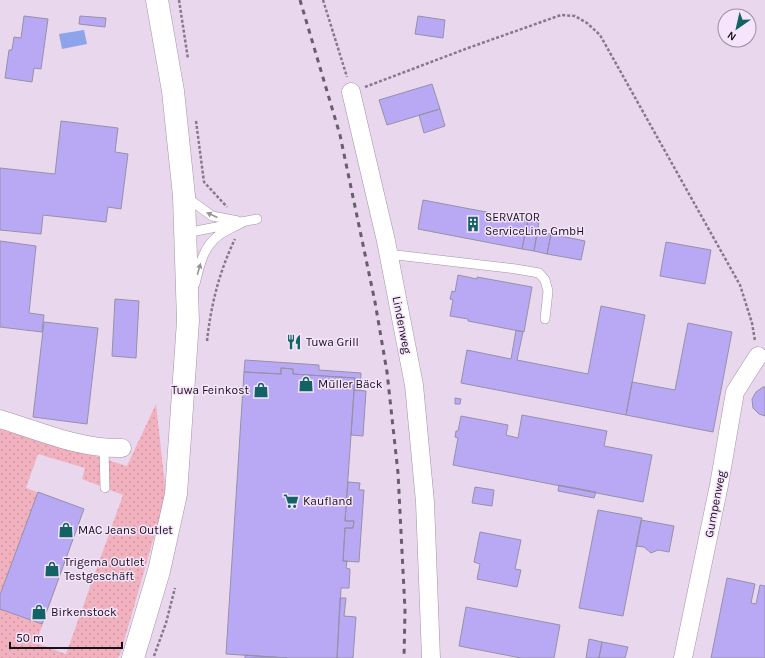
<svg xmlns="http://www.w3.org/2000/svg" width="765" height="658" viewBox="0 0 765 658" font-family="Karla,sans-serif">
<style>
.grass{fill:url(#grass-dots);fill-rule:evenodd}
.water{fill:#8da4eb}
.building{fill:#b9a9f4;stroke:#9591a9}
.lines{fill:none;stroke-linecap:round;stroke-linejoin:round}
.service-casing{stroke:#a292a8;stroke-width:10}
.minor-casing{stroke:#a292a8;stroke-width:19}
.secondary-casing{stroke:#a292a8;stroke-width:23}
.path{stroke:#867a89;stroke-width:2.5;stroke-dasharray:3 2;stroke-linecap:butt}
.service{stroke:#fff;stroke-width:9}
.minor{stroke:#fff;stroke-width:18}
.secondary{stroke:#fff;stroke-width:22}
.rail{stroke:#695f6c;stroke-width:3;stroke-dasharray:5 5;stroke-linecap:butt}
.oneway{fill:#979498}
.labels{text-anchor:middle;stroke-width:3;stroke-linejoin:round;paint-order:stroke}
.poi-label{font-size:12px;fill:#171219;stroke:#f6e4fc;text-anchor:start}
.street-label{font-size:12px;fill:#171219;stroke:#f6e4fc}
</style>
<defs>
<pattern id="grass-dots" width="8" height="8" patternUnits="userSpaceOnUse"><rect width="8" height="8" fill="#f2b1be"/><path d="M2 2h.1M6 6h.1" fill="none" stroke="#cf97a3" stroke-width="1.8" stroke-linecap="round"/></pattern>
</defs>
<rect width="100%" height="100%" fill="#e9d7ee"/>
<path class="grass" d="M156,404L166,495L120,655L118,658H0V426L127,466ZM38,454L85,468L82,479L123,495L66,654L36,643L84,509L26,488Z"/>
<path class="water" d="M84,30L87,44L62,49L59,34Z"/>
<path class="building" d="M24,16L48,19L41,69L34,68L32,82L5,78L9,50H12L14,37L21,38Z
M80,16L106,18L105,27L79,24Z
M418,16L445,20L443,38L415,34Z
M432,84L440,109L387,125L379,100Z
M440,109L445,126L424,133L419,115Z
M61,121L118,128L115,152L128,154L121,209L108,207L106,222L43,215L41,234L0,230V168L55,174Z
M423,200L528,220L522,249L418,229Z
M528,220L539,222L534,251L522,249Z
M537,232L551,234L547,254L534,251Z
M551,234L585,241L581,260L547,254Z
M0,241L36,246L29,313L44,315L42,332L0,327Z
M666,242L711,250L705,284L660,276Z
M458,275L477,279V277L532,287L524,332L468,321V319L450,316L453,300L450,299L452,291L455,292Z
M115,299L139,301L136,358L112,356Z
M601,306L645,315L626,415L461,383L467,350L511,359L516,330L523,332L517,360L588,374Z
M44,322L98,328L87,424L33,417Z
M688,323L732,332L713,432L626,415L632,382L675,390Z
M245,360L319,365V370L361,373L360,390H354L355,378L293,374V369L281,368V374L244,372Z
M281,368L293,369V374L355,378L345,521H354L353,528H345L343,561H347L346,568L350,569L349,588H341L337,658H287L226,654L244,372L281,374Z
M763,387H765V416L759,414L753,408L752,399L756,392Z
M354,390L366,391L363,436L351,435Z
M455,398L461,399L460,404H455Z
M522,415L607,431L604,446L652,455L643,502L453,465L458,438L455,437L456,431H458L461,416L508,425L506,435L518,438Z
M348,482L360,483L359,490H364L359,562L343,561L345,528H353L354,521H345Z
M559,485L596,492L594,498L558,491Z
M475,487L494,490L492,506L472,503Z
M38,492L84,509L42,624L0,609V595Z
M598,510L642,518L623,616L579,608Z
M641,520L674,526L669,552L658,550L651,553L644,547L636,546Z
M480,532L521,540L515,569L521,570L517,587L477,579L480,564L474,562Z
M727,578L755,584L751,603L756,604L760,585L765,586V658H711Z
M340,598H346L344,616L356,617L353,658H337Z
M466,607L560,625L554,658H521L459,646Z
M589,639L602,642L599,658H586Z
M602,642L628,647L625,658H599Z
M245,655L287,658H245Z"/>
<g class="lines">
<g class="service-casing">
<path id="service" d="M186,197L212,216L238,221
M186,233L257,219
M388,254L516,269L539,273L545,280L548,291L545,319
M195,284C199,267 203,247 218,236C225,230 235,227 243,222
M104,449L105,488"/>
</g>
<g class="minor-casing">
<path id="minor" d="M351,92L386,241L414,385L425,502L431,658
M0,419C40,431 79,449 122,448
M683,658L719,485L735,392L758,356"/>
</g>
<g class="secondary-casing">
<path id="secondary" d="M133,658L159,571L176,494L188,321L184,196L173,91L157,0"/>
</g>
<path class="path" d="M179,0L188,59
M323,0L347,77
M365,87L468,48L561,15L575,16L587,23L600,35L740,285L752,323L755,341
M196,121L204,182L227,207
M207,341C211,305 219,272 235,239
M154,656L166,623L175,588"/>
<use href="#service" class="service"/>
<use href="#minor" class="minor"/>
<use href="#secondary" class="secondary"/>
<path class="rail" d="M300,0L340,135L375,302L387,372L398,473L405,610L404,658"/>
</g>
<defs><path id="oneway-solid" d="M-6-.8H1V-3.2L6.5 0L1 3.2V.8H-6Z"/></defs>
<g class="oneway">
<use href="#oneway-solid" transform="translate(212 215) rotate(-155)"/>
<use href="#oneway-solid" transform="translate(199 269) rotate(-74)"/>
</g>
<defs>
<g id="building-bare" transform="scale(1.2)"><path d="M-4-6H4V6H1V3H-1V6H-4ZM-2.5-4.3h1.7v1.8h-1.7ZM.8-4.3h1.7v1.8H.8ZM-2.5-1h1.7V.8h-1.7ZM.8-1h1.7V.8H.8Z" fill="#136365" stroke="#f6e4fc" stroke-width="2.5" paint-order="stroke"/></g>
<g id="restaurant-bare" transform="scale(1.2)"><path d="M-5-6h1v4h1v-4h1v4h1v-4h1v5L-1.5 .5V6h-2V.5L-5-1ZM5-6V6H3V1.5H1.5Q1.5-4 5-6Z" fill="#136365" stroke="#f6e4fc" stroke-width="2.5" paint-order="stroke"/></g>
<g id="shop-bare" transform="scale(1.2)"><path d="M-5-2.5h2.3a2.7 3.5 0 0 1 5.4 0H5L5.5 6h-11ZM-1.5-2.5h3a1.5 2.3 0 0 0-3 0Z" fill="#136365" stroke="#f6e4fc" stroke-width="2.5" paint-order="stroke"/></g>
<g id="supermarket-bare" transform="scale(1.2)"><path d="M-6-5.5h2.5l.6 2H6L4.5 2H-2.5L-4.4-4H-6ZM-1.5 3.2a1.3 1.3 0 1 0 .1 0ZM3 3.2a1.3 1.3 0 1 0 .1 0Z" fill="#136365" stroke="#f6e4fc" stroke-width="2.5" paint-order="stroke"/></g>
</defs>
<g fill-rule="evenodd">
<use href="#building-bare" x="473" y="224"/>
<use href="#restaurant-bare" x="294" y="342"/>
<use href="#shop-bare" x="306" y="384"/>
<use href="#shop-bare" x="261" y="390"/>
<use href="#supermarket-bare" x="291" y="501"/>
<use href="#shop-bare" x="66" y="530"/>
<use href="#shop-bare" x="52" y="569"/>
<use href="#shop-bare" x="39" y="612"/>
</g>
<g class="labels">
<g class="poi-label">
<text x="485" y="221">SERVATOR<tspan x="485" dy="14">ServiceLine GmbH</tspan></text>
<text x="306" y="346">Tuwa Grill</text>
<text x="318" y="388">Müller Bäck</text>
<text x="249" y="394" text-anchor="end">Tuwa Feinkost</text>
<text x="303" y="505">Kaufland</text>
<text x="78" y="534">MAC Jeans Outlet</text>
<text x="64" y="566">Trigema Outlet<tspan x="64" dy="14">Testgeschäft</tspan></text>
<text x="51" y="616">Birkenstock</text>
</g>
<g class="street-label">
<text transform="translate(402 325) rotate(79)" y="4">Lindenweg</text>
<text transform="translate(715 504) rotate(-79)" y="4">Gumpenweg</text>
</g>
</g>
<g transform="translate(737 28) rotate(214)"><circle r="19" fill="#f6e4fc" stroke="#9d90a1"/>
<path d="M0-3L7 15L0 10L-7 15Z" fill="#136365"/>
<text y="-6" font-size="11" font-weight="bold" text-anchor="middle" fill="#171219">N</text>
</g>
<path d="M10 642v6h112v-6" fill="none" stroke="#171219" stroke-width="2"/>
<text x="16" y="642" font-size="12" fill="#171219" stroke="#f6e4fc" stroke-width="3" paint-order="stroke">50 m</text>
</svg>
